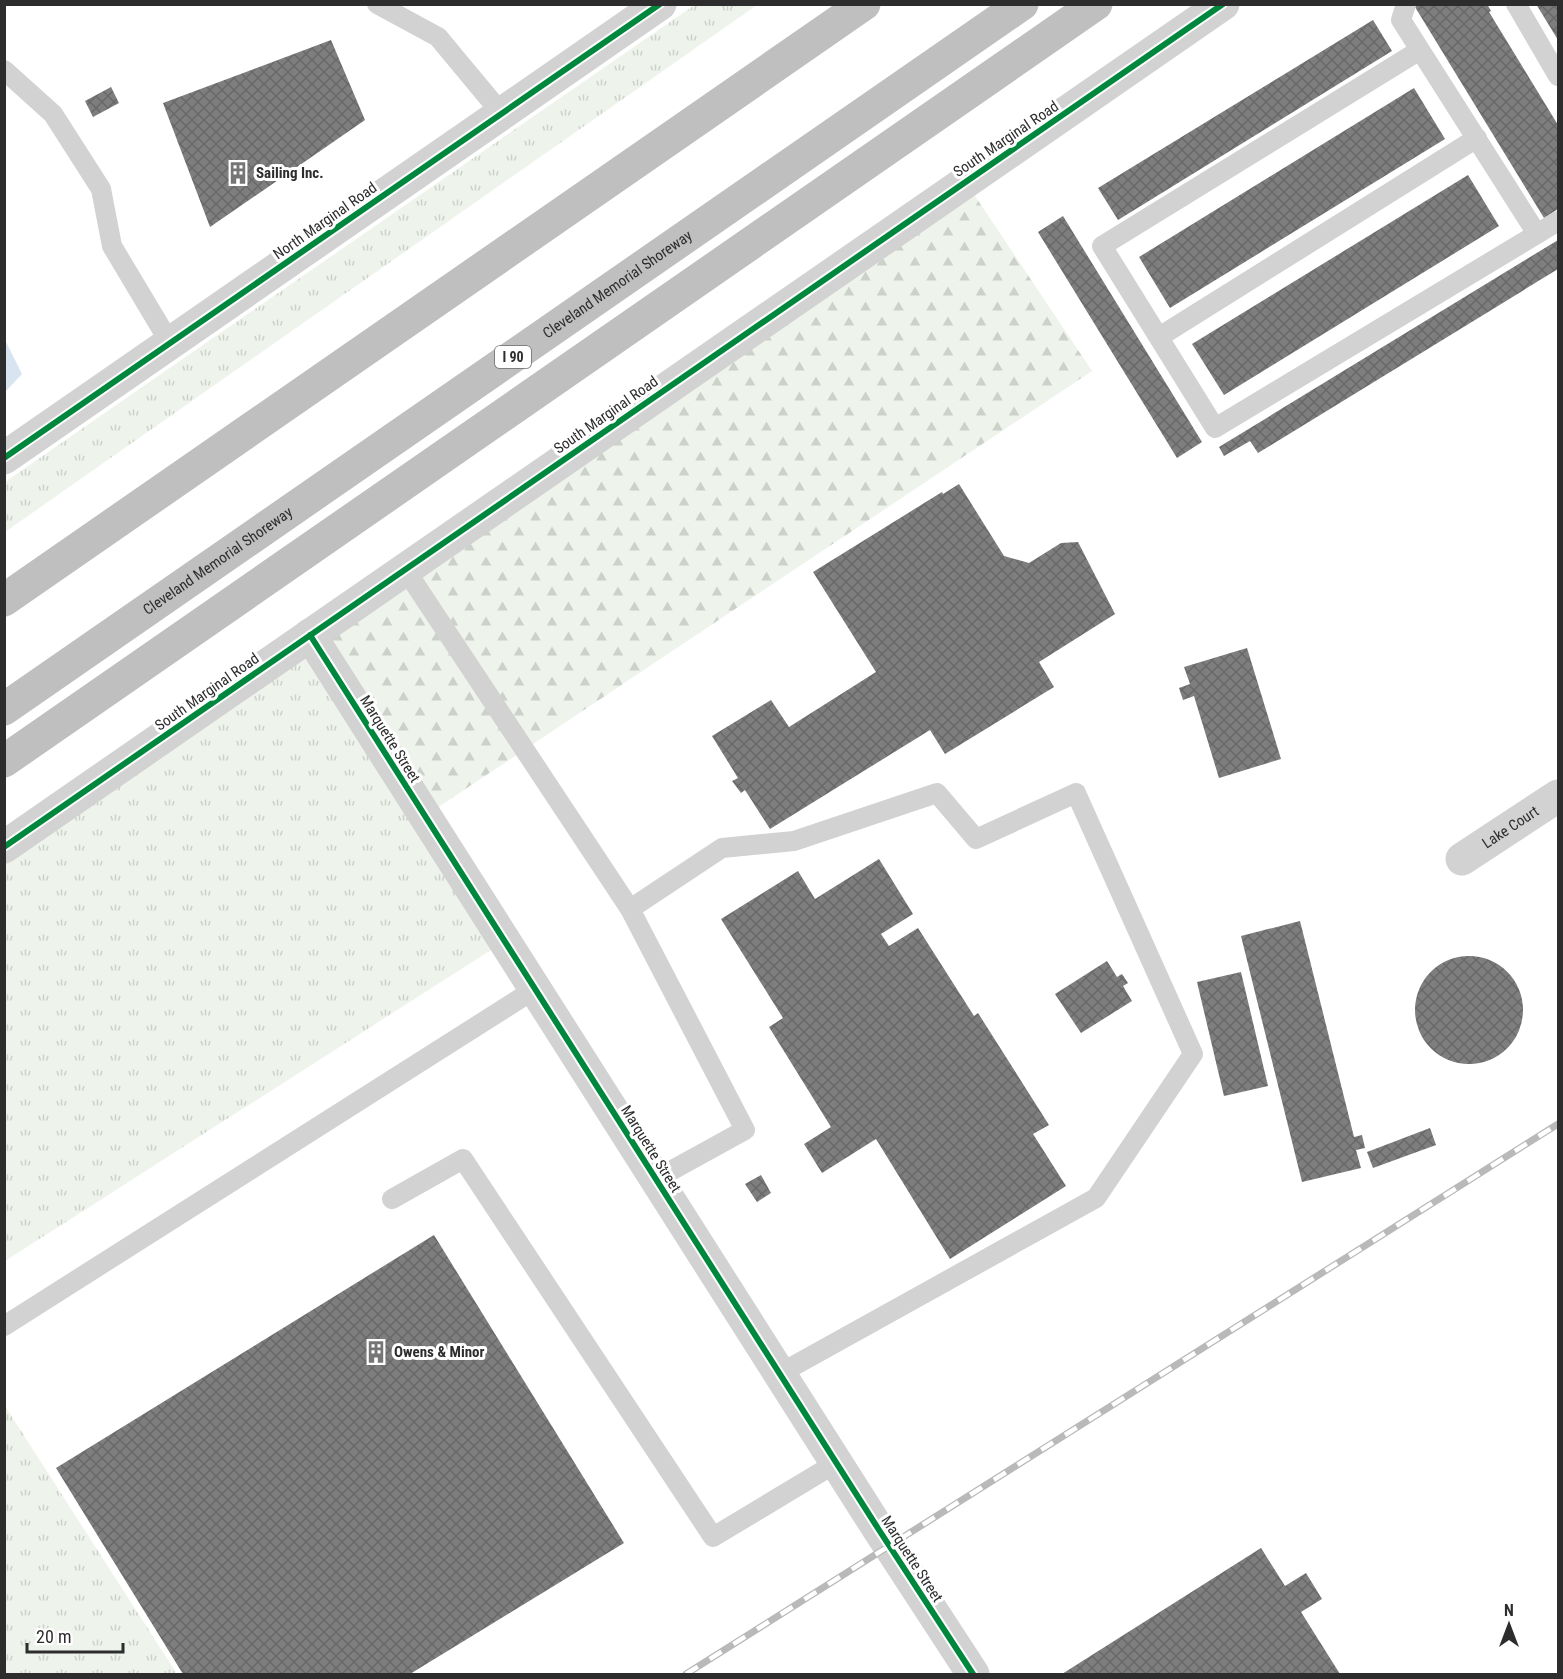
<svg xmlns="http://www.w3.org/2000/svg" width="1563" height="1679" viewBox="0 0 1563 1679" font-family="'Roboto Condensed',sans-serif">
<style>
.grass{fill:url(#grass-tufts)}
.forest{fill:url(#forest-firs)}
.water{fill:#d8e4f0}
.building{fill:url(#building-cross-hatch)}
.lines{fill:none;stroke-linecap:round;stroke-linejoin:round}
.service{stroke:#d2d2d2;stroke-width:20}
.minor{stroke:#d2d2d2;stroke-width:33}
.tertiary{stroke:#d2d2d2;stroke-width:33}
.motorway{stroke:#bfbfbf;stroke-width:33}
.rail-casing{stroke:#b9b9b9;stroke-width:7}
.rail{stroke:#fff;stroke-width:4.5;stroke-dasharray:14;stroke-linecap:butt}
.cycleway-casing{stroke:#fff;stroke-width:10}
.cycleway{stroke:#00873e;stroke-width:6}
.labels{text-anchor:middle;stroke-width:6;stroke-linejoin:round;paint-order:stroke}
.shield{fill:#fff;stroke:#6c6c6c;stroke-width:1.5}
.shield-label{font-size:14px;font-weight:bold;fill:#2d2d2d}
.street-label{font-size:15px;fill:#2d2d2d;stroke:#fff}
.poi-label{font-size:15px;font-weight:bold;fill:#2d2d2d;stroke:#fff;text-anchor:start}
</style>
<defs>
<pattern id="grass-tufts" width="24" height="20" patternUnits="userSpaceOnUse" patternTransform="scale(1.5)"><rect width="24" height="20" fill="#eef3eb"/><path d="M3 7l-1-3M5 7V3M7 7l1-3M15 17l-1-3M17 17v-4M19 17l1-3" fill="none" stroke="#ccd1ca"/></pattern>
<pattern id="forest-firs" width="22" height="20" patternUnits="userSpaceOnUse" patternTransform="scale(1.5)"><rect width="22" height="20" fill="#eef3eb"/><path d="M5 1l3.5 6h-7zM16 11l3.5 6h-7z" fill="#ccd1ca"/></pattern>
<pattern id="building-cross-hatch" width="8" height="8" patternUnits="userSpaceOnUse" patternTransform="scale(1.5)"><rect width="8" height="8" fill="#7e7e7e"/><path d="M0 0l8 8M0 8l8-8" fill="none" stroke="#686868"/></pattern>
</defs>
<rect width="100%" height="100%" fill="#fff"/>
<path class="grass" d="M696,4L757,5L5,532V482Z
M310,635L505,941L5,1261V847Z
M5,1406L177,1674H5Z"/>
<path class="forest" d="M965,181L1092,371L425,816L310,635Z"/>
<path class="water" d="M5,340L22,374L5,392H4Z"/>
<path class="building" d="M1419,4H1487L1491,11L1489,12L1558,125V209L1544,218L1415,7Z
M1536,4H1558V40Z
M1373,20L1392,51L1118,220L1098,188Z
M331,40L365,120L210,227L163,103Z
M111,87L119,103L93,117L85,101Z
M1414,88L1445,139L1170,308L1139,257Z
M1468,175L1499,226L1224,395L1192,344Z
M1063,216L1202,442L1177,458L1038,232Z
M1558,240V269L1258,453L1250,441L1224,456L1219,447Z
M959,484L1004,556L1029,563L1061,543L1078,542L1115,614L1039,662L1054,687L945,754L930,730L770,829L745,790L741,793L732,781L738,778L712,736L771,700L789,727L876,672L813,572L942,492L943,494Z
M1247,648L1281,759L1219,778L1194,696L1183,700L1179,688L1190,684L1184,667Z
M879,859L913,914L881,934L889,946L918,928L974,1016L978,1013L1049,1125L1033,1134L1066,1186L950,1259L876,1139L822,1173L804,1144L831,1127L769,1027L783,1018L721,919L798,871L815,899Z
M1300,921L1354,1137L1362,1135L1365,1148L1356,1150L1361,1168L1302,1182L1241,936Z
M1415 1010a54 54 0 1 1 108 0a54 54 0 1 1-108 0Z
M1107,961L1117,977L1122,974L1128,983L1123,986L1132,1001L1081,1033L1055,994Z
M1241,972L1268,1086L1224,1096L1197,982Z
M1430,1128L1436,1145L1373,1168L1367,1152Z
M761,1175L771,1193L757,1202L745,1184Z
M434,1235L624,1543L410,1674H183L56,1468Z
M1261,1548L1285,1586L1306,1573L1322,1599L1301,1612L1340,1674H1062Z"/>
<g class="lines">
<path class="service" d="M377,4L438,37L502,114
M1406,4L1401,20L1537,234L1215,428L1102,246L1420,50
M1516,4L1558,76
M4,70L53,114L101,189L112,246L170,343
M1537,234L1558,221
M1159,337L1477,138
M405,569L630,909
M656,1179L745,1130L630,909L722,848L794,841L937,793L976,839L1076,793L1193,1054L1096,1198L779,1374
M392,1199L463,1159L713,1537L836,1463
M4,1326L535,989"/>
<g class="minor">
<path d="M4,458L660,4"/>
<path d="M310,635L879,1530L973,1674"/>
<path id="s1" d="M1462,859L1558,796"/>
</g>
<path class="tertiary" d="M4,847L1223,4"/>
<g class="motorway">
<path d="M4,600L864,4"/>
<path id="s2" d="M4,709L1022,4"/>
<path d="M4,761L1096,4"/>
</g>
<g class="rail-casing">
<path id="rail" d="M686,1674L1558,1124"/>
</g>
<use href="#rail" class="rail"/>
<g class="cycleway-casing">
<path id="cycleway" d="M4,458L660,4
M310,635L879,1530L973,1674
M4,847L1223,4"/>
</g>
<use href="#cycleway" class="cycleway"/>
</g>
<defs>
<g id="building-bare" transform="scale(1.8)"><path d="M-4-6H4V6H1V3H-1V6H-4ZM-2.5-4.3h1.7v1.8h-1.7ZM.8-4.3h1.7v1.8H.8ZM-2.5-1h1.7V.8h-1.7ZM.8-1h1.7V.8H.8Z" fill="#767676" stroke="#fff" stroke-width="2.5" paint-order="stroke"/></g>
</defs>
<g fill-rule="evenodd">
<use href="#building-bare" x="238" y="173"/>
<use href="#building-bare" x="376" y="1352"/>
</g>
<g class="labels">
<rect class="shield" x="495" y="346" width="36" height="22" rx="4.5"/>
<g class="shield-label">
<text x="513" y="362">I 90</text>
</g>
<g class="street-label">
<text transform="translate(1006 139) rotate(-34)" y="5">South Marginal Road</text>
<text transform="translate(325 221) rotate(-35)" y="5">North Marginal Road</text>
<text dy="5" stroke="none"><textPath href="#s2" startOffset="746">Cleveland Memorial Shoreway</textPath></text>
<text transform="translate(606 415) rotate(-35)" y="5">South Marginal Road</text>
<text dy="5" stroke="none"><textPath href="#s2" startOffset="260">Cleveland Memorial Shoreway</textPath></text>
<text transform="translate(207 692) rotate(-35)" y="5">South Marginal Road</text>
<text transform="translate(390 739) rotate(58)" y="5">Marquette Street</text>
<text dy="5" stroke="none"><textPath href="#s1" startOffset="58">Lake Court</textPath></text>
<text transform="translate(651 1149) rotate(58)" y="5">Marquette Street</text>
<text transform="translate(912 1559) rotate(57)" y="5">Marquette Street</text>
</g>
<g class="poi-label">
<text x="256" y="178">Sailing Inc.</text>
<text x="394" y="1357">Owens &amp; Minor</text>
</g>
</g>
<rect width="1563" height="1679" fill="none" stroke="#2d2d2d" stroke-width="12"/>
<g transform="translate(1509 1625)" stroke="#ffffff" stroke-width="4.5" paint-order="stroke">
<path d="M0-4.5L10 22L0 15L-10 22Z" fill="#2d2d2d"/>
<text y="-9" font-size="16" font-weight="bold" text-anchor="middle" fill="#2d2d2d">N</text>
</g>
<path d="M27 1643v9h96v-9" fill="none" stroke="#2d2d2d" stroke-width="3"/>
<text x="36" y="1643" font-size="18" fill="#2d2d2d" stroke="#ffffff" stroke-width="4.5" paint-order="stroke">20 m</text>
</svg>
